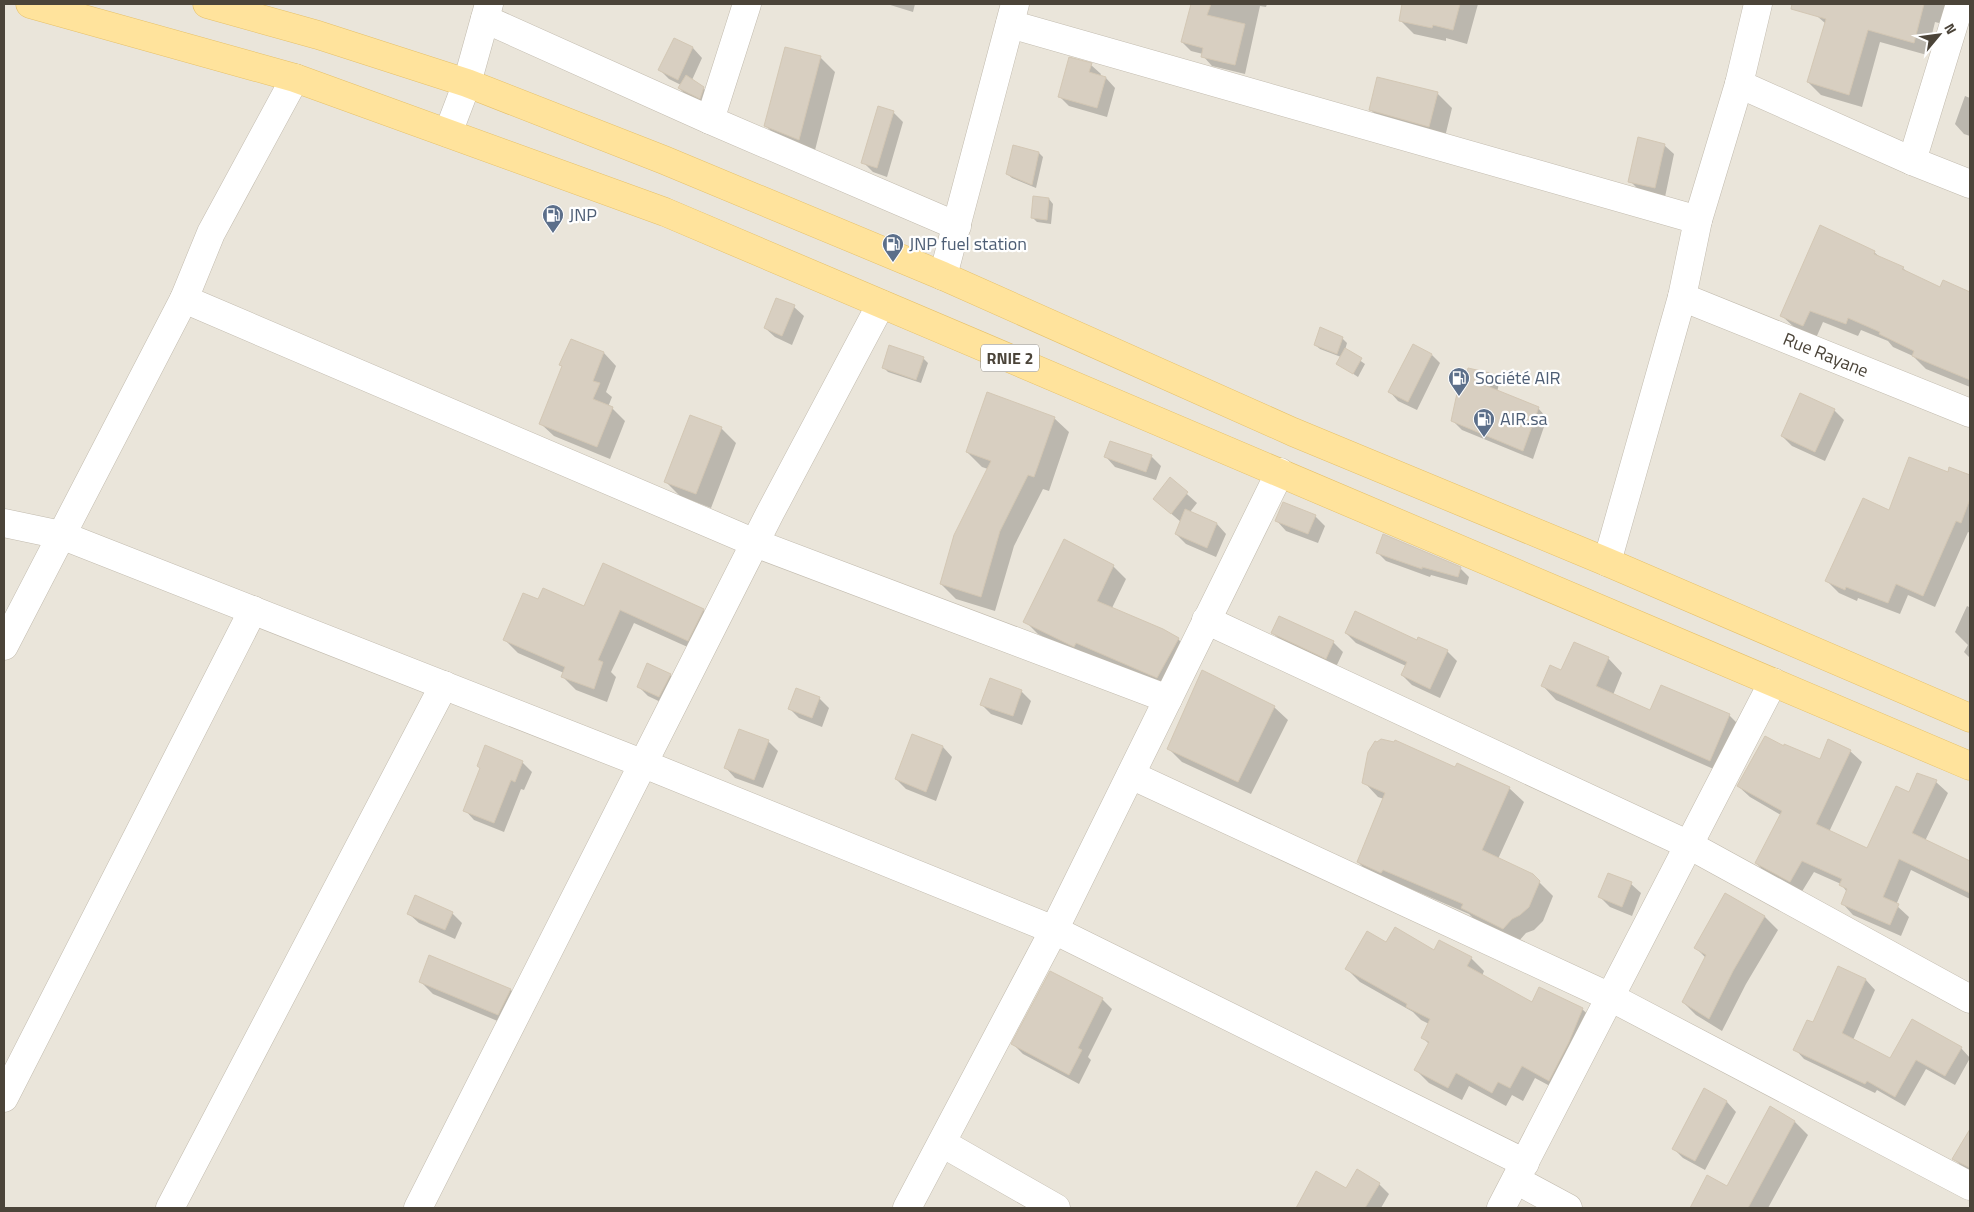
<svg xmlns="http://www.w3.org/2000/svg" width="1974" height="1212" viewBox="0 0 1974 1212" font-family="'Titillium Web',sans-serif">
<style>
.residential{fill:#eae5da}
.shadow{fill:#0003}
.building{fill:#d8cfc1;stroke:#d3c7b4}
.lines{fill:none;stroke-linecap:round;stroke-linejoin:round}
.minor-casing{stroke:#c2bbae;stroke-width:29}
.major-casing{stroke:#e6c16a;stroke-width:29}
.minor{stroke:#fff;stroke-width:28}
.major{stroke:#ffe39c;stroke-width:28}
.labels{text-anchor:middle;stroke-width:4.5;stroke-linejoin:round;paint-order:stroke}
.shield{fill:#fff;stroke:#817c74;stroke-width:1}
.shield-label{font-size:16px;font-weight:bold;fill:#4b4439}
.service-label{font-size:18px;fill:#4e5e75;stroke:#fff;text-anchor:start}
.street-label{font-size:18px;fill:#4b4439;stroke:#fff}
</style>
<rect width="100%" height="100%" fill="#f6f3ec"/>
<path class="residential" d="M4,4H1970V1208H4Z"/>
<path class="shadow" d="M887,4H915L913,12Z
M1192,4H1267L1266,7L1260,6L1245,74L1212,66L1203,56V54L1191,51L1182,42Z
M1404,4H1478L1467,44L1446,38V41L1414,34L1400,20Z
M1820,4H1956L1951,26L1935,22L1927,55L1880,42L1862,107L1821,95L1808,82L1826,24L1817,16Z
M674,40L693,48L702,58L692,80L703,88L713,98L710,107L689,98L679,88L681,85L669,79L660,70Z
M820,57L835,72L814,154L781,141L766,126Z
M1091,65L1101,74L1100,76L1106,78L1115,88L1107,117L1069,106L1059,96Z
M1437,93L1452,108L1444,141L1386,125L1371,110Z
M1965,96L1970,98V136L1964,134L1955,124Z
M893,112L903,122L887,177L873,172L863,162Z
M1664,145L1674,154L1665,197L1640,191L1630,181Z
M1039,153L1043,157L1036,188L1012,178L1007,174Z
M1049,199L1053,204L1051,224L1037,222L1032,217Z
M1874,252L1881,258L1903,268L1909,274L1941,288L1944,282L1970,293V387L1926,369L1913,356L1893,347L1888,341L1861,330L1858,336L1823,322L1816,338L1795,328L1782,316Z
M794,307L804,316L792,345L775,337L765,328Z
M1342,338L1347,343L1345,350L1365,364L1358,377L1337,363L1341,357L1320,349L1315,345Z
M604,353L616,366L606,392L612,397L608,407L612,408L625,421L610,459L554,436L541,424L563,367L561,365Z
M1432,355L1440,363L1417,410L1398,401L1390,392Z
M923,358L928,363L921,383L888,372L884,368Z
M1490,374L1499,384L1497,392L1538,408L1547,418L1533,459L1462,430L1452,420L1465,387Z
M1834,410L1844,420L1825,461L1792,446L1782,436Z
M1054,418L1069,432L1049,491L1043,489L1014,546L995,611L956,599L941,584L988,469L982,467L967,452Z
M721,428L736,443L711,508L680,496L665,481Z
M1151,456L1161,466L1156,480L1115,467L1106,457Z
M1950,469L1970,477V533L1968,532L1935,607L1908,595L1900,614L1858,598L1857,601L1839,593L1827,581L1890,512L1948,474Z
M1170,479L1197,503L1190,512L1217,524L1226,534L1216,557L1186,544L1176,534L1181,522L1154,499Z
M1315,516L1325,526L1318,543L1286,531L1277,521Z
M1377,552L1460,568L1469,577L1467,585L1431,575L1430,577L1386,561Z
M1113,566L1126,579L1112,608L1178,639L1191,652L1170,690L1087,659L1038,634L1025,621Z
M538,601L584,608L703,610L717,623L701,653L634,623L611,672L616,677L607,702L576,690L563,677L564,673L518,653L505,640Z
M1970,604V658L1964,652L1968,645L1955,632L1967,606L1969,607Z
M1273,633L1333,642L1343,652L1336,667L1283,643Z
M1346,633L1447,651L1457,661L1440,698L1412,685L1402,675L1406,666L1356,643Z
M1608,658L1622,673L1613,695L1651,712L1729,715L1744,730L1725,774L1556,700L1542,685L1561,672Z
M670,675L680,685L669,706L648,696L638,686Z
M1021,691L1031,701L1022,725L991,714L982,705Z
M819,698L829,708L822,727L799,718L789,708Z
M1274,707L1288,720L1251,794L1182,762L1169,749Z
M913,735L943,747L952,757L936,801L906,789L896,779Z
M768,741L778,751L763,788L735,778L726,768Z
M1784,748L1820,760L1850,751L1862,762L1829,832L1867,850L1910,793L1936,782L1948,793L1925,841L1970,862V899L1911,870L1896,905L1909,917L1901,936L1853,915L1842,903L1847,892L1841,884L1814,872L1801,893L1767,874L1756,863L1781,815L1750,797L1738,786Z
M522,762L532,772L524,790L521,789L504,832L474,820L465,810Z
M1456,769L1509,788L1524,802L1498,859L1532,875L1553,896L1543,921L1534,930L1526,933L1518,942L1477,922L1469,914L1397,883L1396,887L1372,876L1358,862L1384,799L1378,797L1364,782Z
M1609,874L1631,884L1641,893L1632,916L1610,907L1600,897Z
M1725,895L1765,917L1778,930L1746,984L1722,1031L1696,1015L1683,1002L1706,958L1696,948Z
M452,913L462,923L455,939L419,923L409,914Z
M1387,944L1471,958L1484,971L1482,976L1533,1003L1582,1009L1596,1022L1563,1093L1535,1078L1523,1101L1512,1095L1506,1106L1469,1086L1462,1100L1429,1083L1416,1070L1429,1044L1423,1038L1429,1024L1421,1020L1413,1012L1360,982L1347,969Z
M430,957L511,990L524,1003L512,1027L433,994L420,981Z
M1838,968L1866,980L1875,990L1853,1040L1891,1060L1961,1048L1970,1058L1955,1085L1926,1069L1905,1106L1877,1090L1875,1093L1804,1059L1795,1049L1813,1024Z
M1050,973L1103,1000L1112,1009L1088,1057L1091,1060L1079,1084L1023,1054L1013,1044Z
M1704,1090L1727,1102L1736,1112L1705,1170L1683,1158L1673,1148Z
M1770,1108L1795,1122L1808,1135L1768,1208H1691L1708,1177L1728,1188Z
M1970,1131V1174L1954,1159Z
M1317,1173L1346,1190L1379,1184L1389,1194L1381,1208H1298Z"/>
<path class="building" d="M1191,4H1211L1207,15L1245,24L1235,65L1201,57L1203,48L1181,42Z
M1402,4H1460L1453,30L1433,25L1432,28L1399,21Z
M1792,4H1924L1914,43L1868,30L1849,95L1807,82L1826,19L1791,9Z
M674,38L693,47L678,80L658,70Z
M785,47L821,56L799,140L764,126Z
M1069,57L1092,63L1089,72L1106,77L1097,108L1058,97Z
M686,75L704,87L700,99L678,88Z
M1377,77L1438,92L1429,127L1369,110Z
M878,106L894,111L877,168L861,163Z
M1638,137L1665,144L1655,188L1628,182Z
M1013,145L1039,152L1032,185L1006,174Z
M1033,196L1049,198L1047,220L1031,218Z
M1820,225L1875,251L1874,254L1904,267L1902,269L1940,287L1943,280L1970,292V380L1912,356L1914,351L1879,334L1880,332L1848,318L1846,324L1810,311L1803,326L1780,316Z
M776,298L795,305L782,336L764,328Z
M1320,327L1343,337L1337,354L1314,345Z
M571,339L604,352L593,381L600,383L593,399L613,407L597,447L539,424L562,366L559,365Z
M1413,344L1432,354L1408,402L1388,392Z
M889,345L924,357L916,380L882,368Z
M1345,348L1362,358L1353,374L1336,364Z
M1468,368L1490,373L1487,386L1539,407L1523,451L1451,421L1459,384L1464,385Z
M987,392L1055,417L1034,477L1028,475L1000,531L981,597L940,584L954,535L991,461L966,452Z
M1800,393L1835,409L1815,452L1781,436Z
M690,415L722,427L696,494L664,482Z
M1110,441L1152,455L1146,472L1104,457Z
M1909,457L1948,472L1949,467L1970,475V499L1961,523L1956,521L1923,596L1896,584L1888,603L1846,587L1845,590L1825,581L1863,498L1889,510Z
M1170,477L1188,492L1171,514L1153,499Z
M1283,502L1316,515L1308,534L1275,521Z
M1185,509L1217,523L1207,548L1175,534Z
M1383,534L1461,567L1458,577L1422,567V569L1376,553Z
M1064,539L1114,565L1097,601L1163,629L1179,638L1157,678L1076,643L1074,647L1072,646L1023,622Z
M603,563L704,609L688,641L620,610L598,660L603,662L594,689L561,677L565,667L503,640L523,593L538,599L543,588L584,606Z
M1355,611L1417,640L1418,637L1448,650L1430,689L1401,675L1407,662L1345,633Z
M1279,616L1334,641L1326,659L1271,633Z
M1574,642L1609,657L1596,686L1650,710L1661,685L1730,714L1710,761L1541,686L1550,665L1561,670Z
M647,663L671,674L659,697L637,687Z
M1202,670L1275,706L1238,782L1167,749Z
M990,678L1022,690L1013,716L980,705Z
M796,688L820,697L812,718L788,709Z
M739,729L769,740L754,780L724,768Z
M912,734L943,746L926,792L895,779Z
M1765,736L1784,746V744L1820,759L1828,739L1851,750L1816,824L1867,848L1896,786L1909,792L1917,773L1937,780L1912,833L1970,861V893L1899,859L1883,897L1899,904L1890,925L1841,904L1847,889L1839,885L1842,879L1802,861L1790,882L1755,863L1782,811L1737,786Z
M1381,739L1394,742L1395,740L1455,767L1457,763L1510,787L1482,850L1533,874L1540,881L1529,907L1520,915L1512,919L1503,929L1461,908L1463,904L1383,870L1381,873L1357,862L1385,793L1362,783L1368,752L1375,741L1377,742Z
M485,745L523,761L515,782L511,780L494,823L463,811L480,768L477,766Z
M1608,873L1632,882L1622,907L1598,897Z
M1725,893L1765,916L1733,971L1709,1019L1682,1002L1706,955L1694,948Z
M415,895L453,912L445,930L407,914Z
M1395,927L1434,950L1439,940L1472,957L1467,966L1532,1002L1539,987L1583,1008L1569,1042L1549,1081L1522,1066L1510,1088L1498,1082L1492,1093L1456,1073L1448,1088L1414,1070L1429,1042L1421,1038L1430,1019L1406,1007L1407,1004L1345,969L1367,931L1386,942Z
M429,955L511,989L498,1015L419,982Z
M1838,966L1866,979L1842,1033L1890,1058L1912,1019L1962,1047L1945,1076L1916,1060L1895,1097L1867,1081L1865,1084L1793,1050L1807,1020L1813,1022Z
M1050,971L1103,998L1078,1048L1082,1050L1069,1075L1011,1044Z
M1704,1088L1727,1101L1695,1161L1672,1149Z
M1770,1106L1795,1121L1748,1208H1690L1707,1175L1727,1186Z
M1970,1129V1168L1952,1159Z
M1357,1169L1380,1183L1365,1208H1296L1316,1171L1346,1188Z"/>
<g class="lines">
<g class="minor-casing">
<g id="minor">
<path d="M485,19L710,120L957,226"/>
<path d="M1010,24L1698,220"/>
<path d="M1739,84L1912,161L1970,184"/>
<path d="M710,120L747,4"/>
<path d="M448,133L467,83L489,4"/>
<path d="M1912,161L1960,4"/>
<path d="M943,276L1015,4"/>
<path id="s1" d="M1682,297L1970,413"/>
<path d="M184,299L755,543L1168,699"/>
<path d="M4,523L61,535L644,764L1054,930L1525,1163"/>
<path d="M1607,562L1682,297L1698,220L1739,84L1758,4"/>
<path d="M1206,620L1689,845L1970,999"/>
<path d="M4,646L184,299L211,233L295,78"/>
<path d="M1131,775L1610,997L1970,1186"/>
<path d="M4,1098L253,610"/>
<path d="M942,1143L1056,1208"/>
<path d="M1516,1180L1568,1208"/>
<path d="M170,1208L444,685"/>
<path d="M418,1208L770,513L881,304"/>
<path d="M907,1208L1054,930L1280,472"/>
<path d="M1501,1208L1773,682"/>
</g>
</g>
<g class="major-casing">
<path id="major" d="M30,4L295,78L665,212L1970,766
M207,4L318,35L467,83L664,160L943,276L1293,432L1607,562L1970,718"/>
</g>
<use href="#minor" class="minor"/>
<use href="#major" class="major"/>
</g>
<defs>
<g id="fuel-pin" transform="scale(1.125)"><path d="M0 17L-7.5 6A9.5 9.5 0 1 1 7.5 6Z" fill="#5c6f8a" stroke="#fff"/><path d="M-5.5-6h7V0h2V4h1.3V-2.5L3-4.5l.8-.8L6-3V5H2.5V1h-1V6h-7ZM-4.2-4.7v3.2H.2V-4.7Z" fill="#fff"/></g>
</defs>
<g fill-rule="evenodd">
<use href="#fuel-pin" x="553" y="215"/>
<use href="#fuel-pin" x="893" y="244"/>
<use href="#fuel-pin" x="1459" y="378"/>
<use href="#fuel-pin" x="1484" y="419"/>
</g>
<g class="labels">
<rect class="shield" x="981" y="344.5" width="58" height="27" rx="4"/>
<g class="shield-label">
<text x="1010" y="364">RNIE 2</text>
</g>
<g class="service-label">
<text x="569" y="221">JNP</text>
<text x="909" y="250">JNP fuel station</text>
<text x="1475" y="384">Société AIR</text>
<text x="1500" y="425">AIR.sa</text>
</g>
<g class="street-label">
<text dy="6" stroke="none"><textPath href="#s1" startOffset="155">Rue Rayane</textPath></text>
</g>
</g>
<rect width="1974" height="1212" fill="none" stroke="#4b4439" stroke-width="10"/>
<g transform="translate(1939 35) rotate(61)" stroke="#ffffff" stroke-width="4" paint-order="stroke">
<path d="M0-4L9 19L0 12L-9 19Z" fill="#4b4439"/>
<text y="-8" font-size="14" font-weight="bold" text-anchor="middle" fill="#4b4439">N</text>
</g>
</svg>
